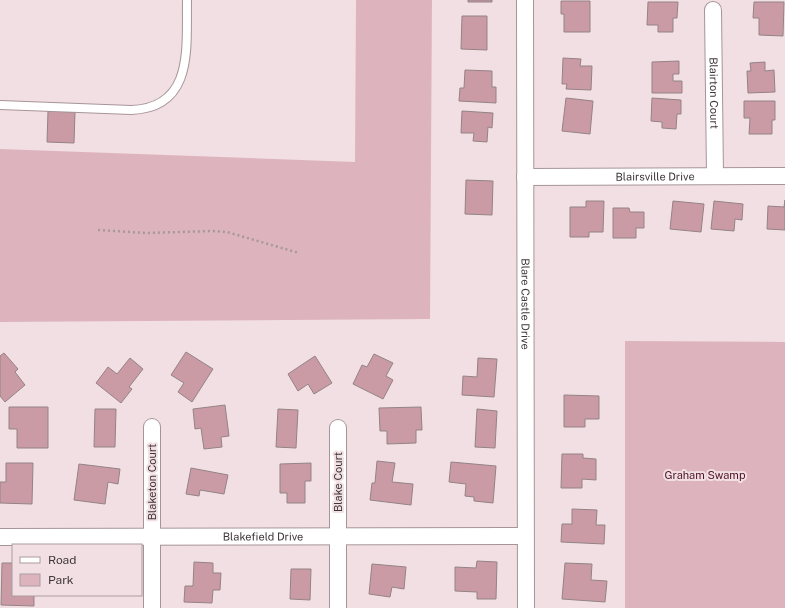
<svg xmlns="http://www.w3.org/2000/svg" width="785" height="608" viewBox="0 0 785 608" font-family="'Public Sans',sans-serif">
<style>
.green{fill:#ddb4bd}
.building{fill:#cb9ba5;stroke:#938386}
.lines{fill:none;stroke-linecap:round;stroke-linejoin:round}
.service-casing{stroke:#a69598;stroke-width:10}
.minor-casing{stroke:#a69598;stroke-width:18}
.path{stroke:#a5979b;stroke-width:2.5;stroke-dasharray:2 3;stroke-linecap:butt}
.service{stroke:#fff;stroke-width:8}
.minor{stroke:#fff;stroke-width:16}
.labels{text-anchor:middle;stroke-width:4;stroke-linejoin:round;paint-order:stroke}
.street-label{font-size:11px;fill:#3e3739;stroke:#f2dfe3}
.park-label{font-size:11px;fill:#4d1327;stroke:#f2dfe3}
</style>
<rect width="100%" height="100%" fill="#f2dfe3"/>
<path class="green" d="M356,0H432L430,319L0,322V149L355,162Z
M625,341L785,342V608H625Z"/>
<path class="building" d="M468,0H492V2H468Z
M561,1H590V32H564V14H561Z
M648,2H678L677,18H673V32H658V25H647Z
M754,2H784L783,36L759,35V18H753Z
M462,16H487V50L461,49Z
M563,58L581,59L580,66H592L591,90L566,89L567,84H562Z
M679,61V74H673V81H682V93H652V62Z
M765,62V71L774,70L775,92L748,93L747,71H751L750,63Z
M465,70L492,71V87H496V103L459,101L460,88H464Z
M566,98L593,101L590,134L562,131Z
M652,98L681,100V114H677L676,129L662,128V122L651,121Z
M744,101H775V120H772V134H749L750,118H744Z
M48,111L75,112L74,143L47,142Z
M462,111L493,113L492,128L488,127L487,142L473,141L474,133H461Z
M466,180L493,181L492,215L465,214Z
M785,200V230L767,229L768,206L784,207Z
M586,201H604L603,232H589V237H570V207H586Z
M673,201L704,204L701,232L670,229Z
M714,201L743,204L742,220L735,219L734,231L711,229Z
M613,208H629L630,212H644V228H636V238H613Z
M186,352L213,369L192,402L178,392L184,383L171,375Z
M4,353L18,369L15,372L25,385L5,402L0,396V356Z
M374,354L393,363L386,376L393,380L383,399L353,384L362,365L367,367Z
M315,356L332,383L314,394L308,384L298,391L288,374Z
M130,358L143,369L129,387L132,389L121,403L96,383L108,367L117,374Z
M478,358L497,359L494,397L462,395L463,376L477,377Z
M564,395L599,396V419H585V427H564Z
M225,405L229,436L221,437L222,447L204,449L201,428L195,429L193,409Z
M9,407H48V448H17V429H9Z
M421,407L422,430H416V443L387,444V431H380L379,408Z
M95,409H116L115,447H94Z
M278,409L298,410L296,448L276,447Z
M477,409L497,411L495,448L475,447Z
M562,454H583V458L596,459V480L582,479V488H561Z
M377,461L395,463L392,482L413,484L411,505L370,500L372,483H375Z
M451,462L496,466L493,503L474,501V497L465,496L466,484L449,482Z
M6,463H33L32,504L0,503V482H6Z
M311,463V481H305V503H287V493H280V464Z
M79,464L120,469L118,484L108,482L105,504L74,500Z
M191,468L228,475L224,494L200,490L199,496L186,494Z
M572,509L597,510L596,525H605L604,544L561,542L562,524H572Z
M477,561L497,562L496,599H477V592L455,591V567L476,568Z
M194,562L213,563V573H221L220,590H213L212,603L184,602L185,586H193Z
M2,563H13V595H34V606L1,605Z
M565,563L592,564L591,580L607,581L605,602L562,599Z
M372,564L406,567L404,589L392,587L390,597L369,594Z
M291,569H311L310,600L290,599Z"/>
<g class="lines">
<g class="service-casing">
<path id="service" d="M0,105L131,110C195,108 186,46 187,0"/>
</g>
<g class="minor-casing">
<g id="minor">
<path id="s1" d="M525,0L526,608"/>
<path id="s2" d="M713,10L715,176"/>
<path id="s3" d="M525,177L785,176"/>
<path d="M152,427V608"/>
<path id="s4" d="M0,537L525,536"/>
<path d="M338,608V428"/>
</g>
</g>
<path class="path" d="M98,230L146,233L213,231L227,232L299,253"/>
<use href="#service" class="service"/>
<use href="#minor" class="minor"/>
</g>
<g class="labels">
<g class="street-label">
<text dy="4" stroke="none"><textPath href="#s2" startOffset="83">Blairton Court</textPath></text>
<text dy="4" stroke="none"><textPath href="#s3" startOffset="130">Blairsville Drive</textPath></text>
<text dy="4" stroke="none"><textPath href="#s1" startOffset="304">Blare Castle Drive</textPath></text>
<text transform="translate(152 482) rotate(-90)" y="4">Blaketon Court</text>
<text transform="translate(338 482) rotate(-90)" y="4">Blake Court</text>
<text dy="4" stroke="none"><textPath href="#s4" startOffset="263">Blakefield Drive</textPath></text>
</g>
<g class="park-label">
<text x="705" y="479">Graham Swamp</text>
</g>
</g>
<rect x="12" y="544" width="130" height="52" fill="#f2dfe3" stroke="#aa9c9f"/>
<rect x="20" y="557" width="20" height="6" fill="#ffffff" stroke="#aa9c9f"/>
<text x="48" y="564" font-size="12" fill="#3e3739">Road</text>
<rect x="20" y="574" width="20" height="12" fill="#ddb4bd" stroke="#aa9c9f"/>
<text x="48" y="584" font-size="12" fill="#3e3739">Park</text>
</svg>
